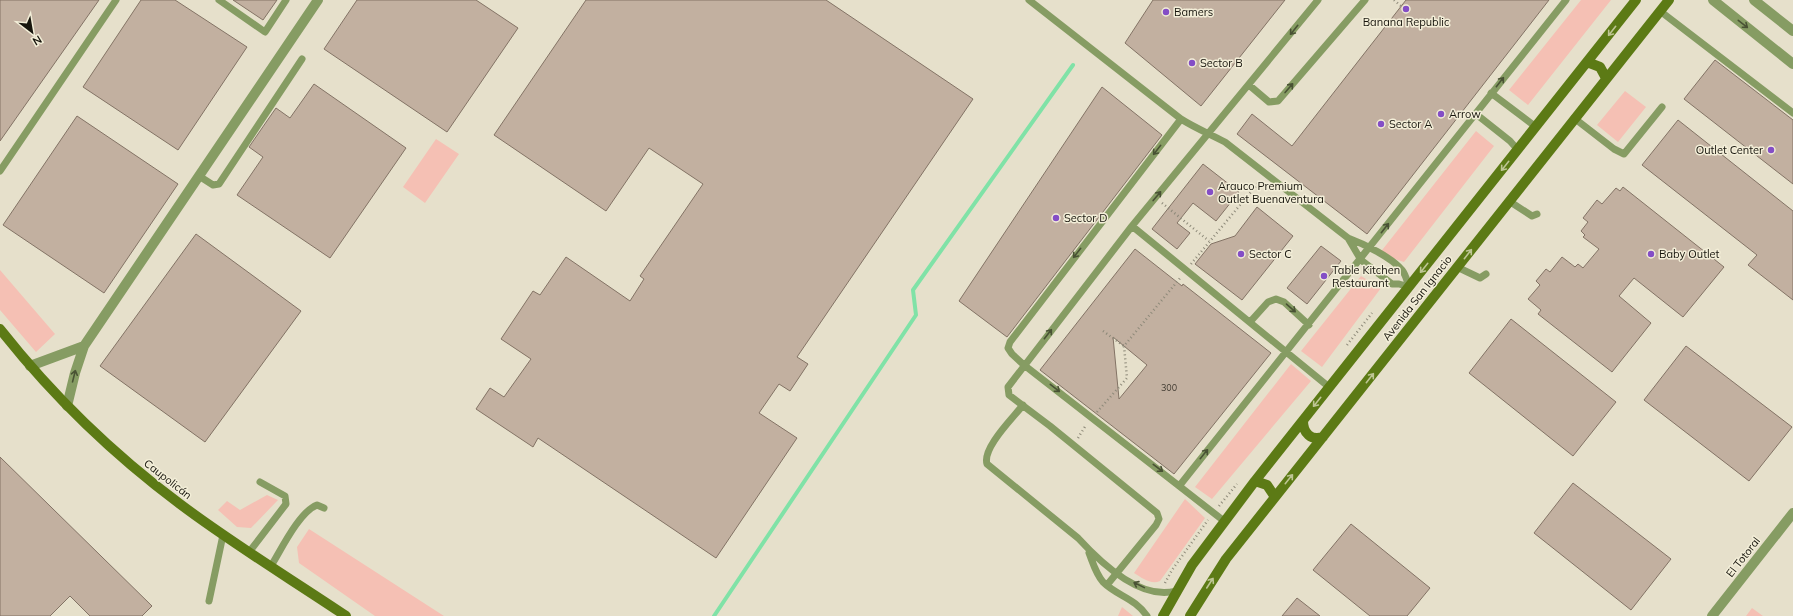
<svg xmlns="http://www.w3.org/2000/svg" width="1793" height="616" viewBox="0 0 1793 616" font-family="Mulish,sans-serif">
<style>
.green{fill:#f5c0b4}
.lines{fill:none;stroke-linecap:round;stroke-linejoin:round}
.stream{stroke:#80e2a7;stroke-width:4}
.building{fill:#c2b0a0;stroke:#837365;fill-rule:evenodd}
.path{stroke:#8c8878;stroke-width:2.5;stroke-dasharray:1 3;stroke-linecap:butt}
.lane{stroke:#869c63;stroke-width:7}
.street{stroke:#869c63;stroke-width:10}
.secondary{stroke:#5c7a15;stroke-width:10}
.oneway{stroke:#495234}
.oneway2{stroke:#bec594}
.poi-dot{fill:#844ec6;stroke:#f3eed8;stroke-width:1.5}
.labels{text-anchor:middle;stroke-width:3;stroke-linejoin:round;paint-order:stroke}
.number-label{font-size:9px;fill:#423c32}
.poi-label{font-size:11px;fill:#17150d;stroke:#f3eed8;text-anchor:start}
.street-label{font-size:11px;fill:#17150d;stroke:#f3eed8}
</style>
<rect width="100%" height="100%" fill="#e6e0cb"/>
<path class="green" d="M1581,0H1611L1528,105L1509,90Z
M1625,91L1646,107L1618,142L1597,125Z
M1476,131L1494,146L1404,262L1379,254Z
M436,139L459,154L425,203L403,187Z
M0,270L55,334L36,352L0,310Z
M1361,276L1381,288L1322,367L1301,351Z
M1291,364L1311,381L1212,499L1195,487Z
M267,495L278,500L251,528L237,527L218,510L227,501L240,510Z
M1185,499L1205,518L1160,581C1151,585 1142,578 1134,573Z
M309,529L444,616H375L299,563L297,547Z
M1122,607L1133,616H1118Z
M1752,608L1763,616H1746Z"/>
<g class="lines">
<path class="stream" d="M714,616L916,315L913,290L1073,65"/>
</g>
<path class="building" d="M0,0H99L0,141Z
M141,0H175L247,47L178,150L83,87Z
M233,0H277L263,20Z
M357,0H476L518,28L447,132L324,49Z
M586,0H826L973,99L797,357L808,364L790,391L779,384L759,413L797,438L716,558L538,438L533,447L476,409L490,388L504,397L531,359L501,339L533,291L540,295L566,257L630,301L644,279L640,276L703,184L649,148L606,211L494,135Z
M1153,0H1285L1201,106L1125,43Z
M1406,0H1549L1367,234L1237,134L1252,114L1292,146Z
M1715,60L1793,120V184L1684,99Z
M314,84L406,148L330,258L237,195L263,157L249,147L269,118L276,108L290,118Z
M1102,87L1162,135L1007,337L959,301Z
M77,116L178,184L104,293L3,225Z
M1678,120L1793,211V300L1748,265L1757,255L1642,165Z
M1203,164L1239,192L1216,221L1193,203L1177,223L1190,233L1177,249L1152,229Z
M1623,187L1724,267L1683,317L1634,278L1619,296L1651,323L1612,372L1538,314L1541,310L1528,299L1540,285L1536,281L1546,269L1550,272L1562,257L1575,267L1578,264L1583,268L1599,249L1583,237L1585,235L1581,231L1588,222L1583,218L1597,200L1602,204L1616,188L1620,191Z
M1257,207L1293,236L1242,300L1195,264L1211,244L1235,236Z
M196,234L301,311L205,442L100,366Z
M1321,246L1341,261L1307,304L1287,288Z
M1135,249L1182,286L1183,284L1271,353L1174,474L1040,370ZM1113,337L1147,365L1119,399Z
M1511,319L1616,402L1573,456L1469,373Z
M1686,346L1792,427L1749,481L1644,400Z
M0,457L152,606L142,616H90L70,596L50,616H0Z
M1573,483L1671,559L1631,610L1534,533Z
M1351,524L1430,588L1407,616H1370L1313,570Z
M1297,598L1320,616H1282Z"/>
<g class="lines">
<path class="path" d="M1394,0L1401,6
M1162,203L1209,241
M1191,264L1260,181
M1103,331L1124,346
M1347,345L1372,313
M1097,412L1127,378L1124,346L1181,277
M1078,438L1086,425
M1219,506L1237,484
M1165,583L1172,570L1208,520"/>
<path class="lane" d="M219,0L265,32L286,0
M1029,0L1181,119C1195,128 1210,134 1225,142L1348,238C1364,244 1391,257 1402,270C1406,275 1407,281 1409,287
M1660,11L1793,113
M1249,85L1269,102L1278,101L1365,0
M1491,93L1536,127
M1476,114L1510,141L1518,150
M1574,118L1614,149L1624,154L1662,107
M1181,119L1010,342L1008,348L1012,354L1024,365L1224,521
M0,171L116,0
M199,176L213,185L219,184L302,59
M1509,201L1532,216L1537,214
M1132,226L1329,387
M1348,238L1361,260L1392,284H1399L1409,287
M1457,267L1480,278L1486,274
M1250,322L1268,302L1276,299L1284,302L1309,325
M1023,405C1013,418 982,448 987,464L1078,538C1100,562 1140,601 1176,591
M1180,485L1566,0
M250,551L286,504L285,496L260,482
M1089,553C1093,563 1096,574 1103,582C1117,596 1135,598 1147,616
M271,566C281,550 299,512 317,505L324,508
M1107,585L1156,525L1159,519L1157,513L1050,426L1009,395L1008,387L1132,226L1318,0
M209,601L223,535"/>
<path class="street" d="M1713,0L1793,64
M1754,0L1793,31
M30,366L84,346
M67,406L75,373L84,346L318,0
M1712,616L1793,513"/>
<path class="secondary" d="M1587,62L1600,67L1606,78
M0,329C52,395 113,454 180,504C233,544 291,579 346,616
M1303,421C1303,433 1311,441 1323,437
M1255,481L1267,485L1275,497
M1163,616L1192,565L1255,481L1636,0
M1190,616L1226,559L1669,0"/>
</g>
<defs><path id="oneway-shaft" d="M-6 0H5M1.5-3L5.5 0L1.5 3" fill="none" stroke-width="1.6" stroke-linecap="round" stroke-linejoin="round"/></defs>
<g class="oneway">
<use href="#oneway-shaft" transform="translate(1743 24) rotate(38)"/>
<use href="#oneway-shaft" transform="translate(1294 30) rotate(129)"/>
<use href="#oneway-shaft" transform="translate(1500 82) rotate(-52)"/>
<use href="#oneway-shaft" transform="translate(1289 88) rotate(-49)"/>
<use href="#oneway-shaft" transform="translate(1157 150) rotate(128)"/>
<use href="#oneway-shaft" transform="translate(1157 196) rotate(-50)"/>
<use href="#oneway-shaft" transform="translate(1385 228) rotate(-52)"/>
<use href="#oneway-shaft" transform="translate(1077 253) rotate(128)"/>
<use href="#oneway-shaft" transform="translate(1291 308) rotate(41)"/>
<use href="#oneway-shaft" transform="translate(1048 334) rotate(-52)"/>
<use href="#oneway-shaft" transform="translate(74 376) rotate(-76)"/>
<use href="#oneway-shaft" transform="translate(1055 388) rotate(38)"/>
<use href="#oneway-shaft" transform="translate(1204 454) rotate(-51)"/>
<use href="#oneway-shaft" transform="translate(1158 468) rotate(37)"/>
<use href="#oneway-shaft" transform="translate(1139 585) rotate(-154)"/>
</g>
<g class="oneway2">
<use href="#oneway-shaft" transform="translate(1612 31) rotate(128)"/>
<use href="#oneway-shaft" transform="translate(1505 166) rotate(129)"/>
<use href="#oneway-shaft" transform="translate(1468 254) rotate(-52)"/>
<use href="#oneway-shaft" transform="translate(1424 268) rotate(129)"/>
<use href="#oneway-shaft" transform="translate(1370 378) rotate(-52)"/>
<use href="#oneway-shaft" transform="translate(1317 402) rotate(129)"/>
<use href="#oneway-shaft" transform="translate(1289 479) rotate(-51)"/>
<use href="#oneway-shaft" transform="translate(1210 583) rotate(-57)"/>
</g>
<g class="poi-dot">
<circle cx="1406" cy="9" r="4"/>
<circle cx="1166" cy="12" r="4"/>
<circle cx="1192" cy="63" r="4"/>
<circle cx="1441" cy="114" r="4"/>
<circle cx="1381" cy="124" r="4"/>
<circle cx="1771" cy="150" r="4"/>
<circle cx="1210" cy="192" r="4"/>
<circle cx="1056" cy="218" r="4"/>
<circle cx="1241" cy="254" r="4"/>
<circle cx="1651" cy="254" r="4"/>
<circle cx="1324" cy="276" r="4"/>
</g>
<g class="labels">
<g class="number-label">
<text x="1169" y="391">300</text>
</g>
<g class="poi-label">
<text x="1174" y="16">Bamers</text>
<text x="1406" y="26" text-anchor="middle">Banana Republic</text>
<text x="1200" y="67">Sector B</text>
<text x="1449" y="118">Arrow</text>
<text x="1389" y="128">Sector A</text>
<text x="1763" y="154" text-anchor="end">Outlet Center</text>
<text x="1218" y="190">Arauco Premium<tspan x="1218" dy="13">Outlet Buenaventura</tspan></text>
<text x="1064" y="222">Sector D</text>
<text x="1249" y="258">Sector C</text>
<text x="1659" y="258">Baby Outlet</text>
<text x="1332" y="274">Table Kitchen<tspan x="1332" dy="13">Restaurant</tspan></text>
</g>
<g class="street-label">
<text transform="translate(1417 298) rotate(-52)" y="4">Avenida San Ignacio</text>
<text transform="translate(168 479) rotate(38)" y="4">Caupolicán</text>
<text transform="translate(1743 557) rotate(-52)" y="4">El Totoral</text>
</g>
</g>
<g transform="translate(32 32) rotate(149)" stroke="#f3eed8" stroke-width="3" paint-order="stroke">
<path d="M0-3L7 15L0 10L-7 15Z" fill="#17150d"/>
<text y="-6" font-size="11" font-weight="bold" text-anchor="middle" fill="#17150d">N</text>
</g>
</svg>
